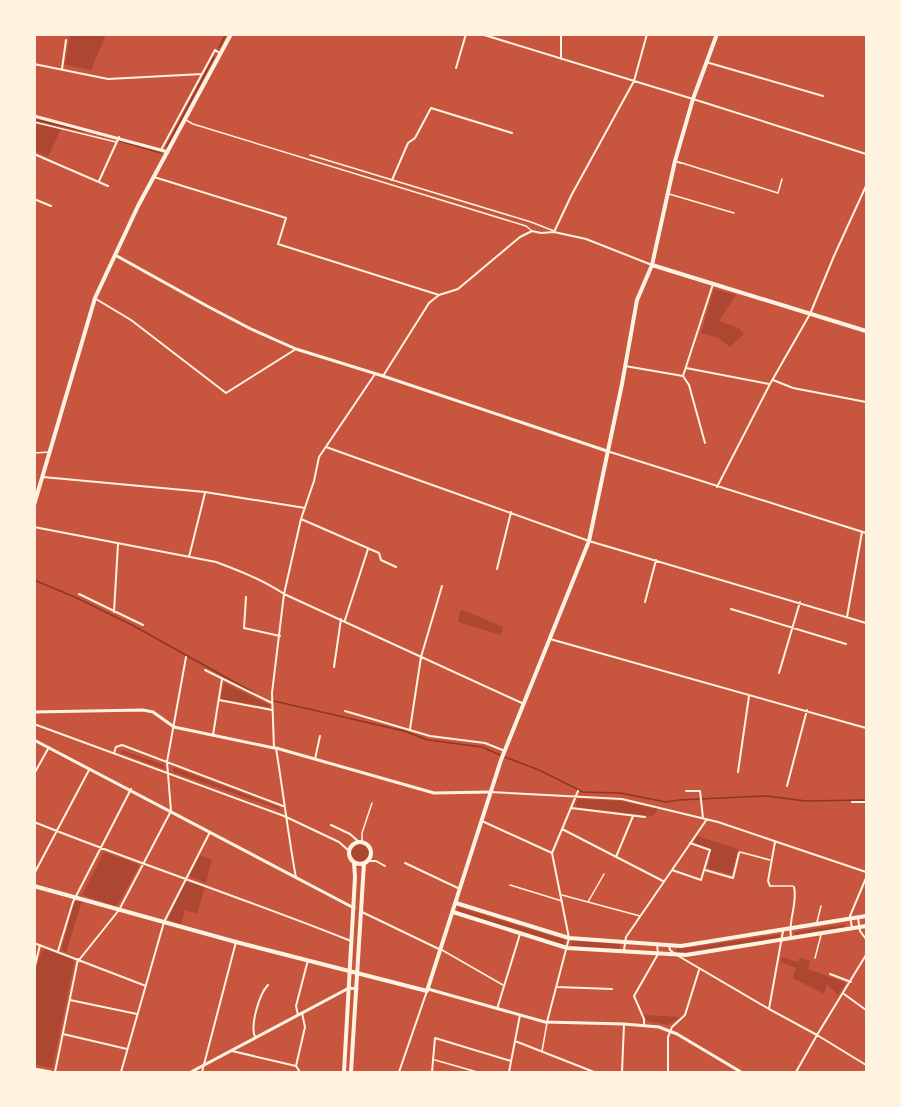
<svg xmlns="http://www.w3.org/2000/svg" width="901" height="1107" viewBox="0 0 901 1107" font-family="'Alegreya Sans',sans-serif">
<style>
.green{fill:#ae4732}
.lines{fill:none;stroke-linecap:round;stroke-linejoin:round}
.stream{stroke:#8f3625;stroke-width:1.5}
.service{stroke:#fff3e0;stroke-width:1.5}
.minor{stroke:#fff3e0;stroke-width:2}
.tertiary{stroke:#fff3e0;stroke-width:3}
.secondary{stroke:#fff3e0;stroke-width:4}
</style>
<rect width="100%" height="100%" fill="#c8553d"/>
<path class="green" d="M70,35H106L91,70L65,65Z
M35,123L61,129L48,157L35,151Z
M714,289L736,295L719,321L739,328L744,334L730,347L718,338L701,333Z
M463,610L503,627L501,635L458,622L460,611Z
M224,683L270,705L269,707L221,699Z
M122,750L164,765V769L121,753Z
M173,767L279,807L281,810L173,772Z
M577,799L620,801L658,809L653,816L576,807Z
M697,836L738,849L732,873L729,874L708,868L711,849L694,844V840Z
M351 852a9 9 0 1 1 18 0a9 9 0 1 1-18 0Z
M104,852L137,864L139,866L119,903L115,906L82,895Z
M200,855L212,860L206,883L189,876Z
M186,882L205,886L197,914L185,910L181,924L169,921L168,919Z
M78,900L82,901L66,953L62,950V947L74,902Z
M458,907L565,940L564,945L457,911Z
M845,924V927L795,935L794,932Z
M780,934L779,938L687,952H676L677,948L694,947Z
M572,941L620,944V949L571,946Z
M45,949L72,959L74,963L53,1066L50,1068L34,1064C34,1045 29,956 45,949Z
M782,957L798,962L800,957L810,961L808,969L846,983L838,995L827,984L824,994L793,978L796,968L780,962Z
M644,1015L680,1017L668,1025L647,1021Z"/>
<g class="lines">
<path class="stream" d="M219,48L226,34
M37,120L84,131
M120,141L161,153
M167,146L214,57
M34,580L77,598L132,625L254,693
M274,701L404,731L428,740L482,747L500,755
M505,757L539,770L583,792L620,793L666,802L679,800L766,796L806,801L866,800"/>
<path class="service" d="M186,120L193,124L526,226L532,231
M34,122L116,142
M310,155L531,222L554,231
M682,163L778,193L782,179
M669,194L734,213
M34,453L49,452
M362,842V833L372,803
M740,852L770,860
M510,885L562,901
M771,886H793
M562,895L640,916
M588,902L604,874
M817,922L821,906
M442,950L503,985
M815,958L821,935
M542,1051L547,1023
M435,1060L477,1072"/>
<path class="minor" d="M481,34L693,99L866,154
M561,59V34
M706,62L823,96
M34,64L108,79L202,74
M456,68L466,34
M62,69L66,40
M161,150L215,50L221,54
M34,154L108,186
M675,161L681,163
M154,177L286,218L278,244L439,295
M392,180L408,143L415,138L431,108L512,133
M99,181L119,137
M34,199L51,206
M554,232L572,194L634,81L647,34
M96,299L131,320L226,393L296,349
M625,366L683,376
M686,368L769,384
M383,376L429,303L439,295L458,289L520,237L532,231L541,233L554,232L586,239L652,265
M773,380L793,388L866,402
M705,443L689,385L683,376L713,284
M326,447L589,541L866,623
M607,451L866,533
M43,477L205,492L305,508
M717,487L770,384L810,314L834,256L866,186
M301,519L379,553L381,560L396,567
M34,527L216,562C240,571 263,580 284,594L524,704
M189,557L205,493
M497,569L511,512
M79,594L143,625
M246,597L244,628L280,636
M645,602L656,560
M731,609L846,644
M114,612L118,544
M847,617L862,532
M345,620L368,549
M550,639L866,728
M334,667L341,619
M205,670L272,703
M779,673L800,602
M219,700L272,710
M345,711L430,736L485,743L505,751
M34,724L284,816L339,842L349,851
M410,729L421,657L442,586
M213,735L222,679
M114,753L116,747L122,745L283,806
M315,759L320,736
M738,772L749,696
M34,774L49,747
M787,786L807,710
M686,791H700L703,818
M490,792L622,799L718,822L866,872
M852,802H866
M571,808L645,817
M482,821L552,853
M34,822C139,864 246,899 351,941
M331,825L350,834L359,842
M562,829L663,881
M616,857L633,816
M367,861H376L385,866
M405,863L460,889
M672,870L701,880L710,850L690,843
M705,870L733,878L739,853
M34,874L89,770
M296,878C288,834 283,791 276,748H274L272,693L284,594L301,519L314,481L319,457L375,374
M770,886L768,881L775,842
M362,912L441,950
M858,918L860,931L866,939
M852,928L850,916L866,878
M791,937C788,920 798,903 794,887
M34,943L146,986
M669,945L670,950L675,954L769,1009L817,1035L866,1065
M624,950L626,937L707,819
M58,951L73,902L131,789
M79,960L119,910L171,811L167,762L186,657
M34,970L40,945
M830,974L851,982
M557,987L612,989
M844,994L866,1010
M70,1000L137,1014
M497,1009L520,934
M769,1009L783,931
M298,1015L296,1006L308,960
M547,1022L569,938L552,853L578,791
M644,1025V1019L634,996L658,954L657,944
M63,1034L127,1049
M255,1037C250,1026 259,994 268,985
M515,1041L594,1072
M232,1051L296,1066L305,1027L302,1013
M296,1066L300,1072
M55,1072L78,959
M121,1072L164,922L210,832
M202,1072L236,942
M399,1072L427,991
M432,1072L435,1038L511,1061
M509,1072L520,1015
M622,1072L624,1024
M668,1072V1037L672,1027L685,1015L699,970
M796,1072L817,1035L866,955"/>
<path class="tertiary" d="M34,116L168,152
M115,255L207,306L251,329L296,349L383,376L607,451
M34,712L143,710L153,712L174,727L274,748
M34,740L354,908
M276,748L434,793L490,792
M428,989L545,1022L624,1024L659,1027L677,1034L741,1072
M34,1069L51,1072
M191,1072L349,988L357,989"/>
<path class="secondary" d="M652,265L866,331
M34,505L95,298L138,206L231,34
M349 853a11 11 0 1 1 22 0a11 11 0 1 1-22 0Z
M34,886L236,942L427,991L501,760L589,541L622,384L637,300L652,265L675,161L693,99L717,34
M456,903L569,938L681,946L866,916
M453,912L567,948L686,955L866,926
M344,1072L355,877L354,862
M351,1072L364,863"/>
</g>
<rect width="901" height="1107" fill="none" stroke="#fff3e0" stroke-width="72"/>
</svg>
